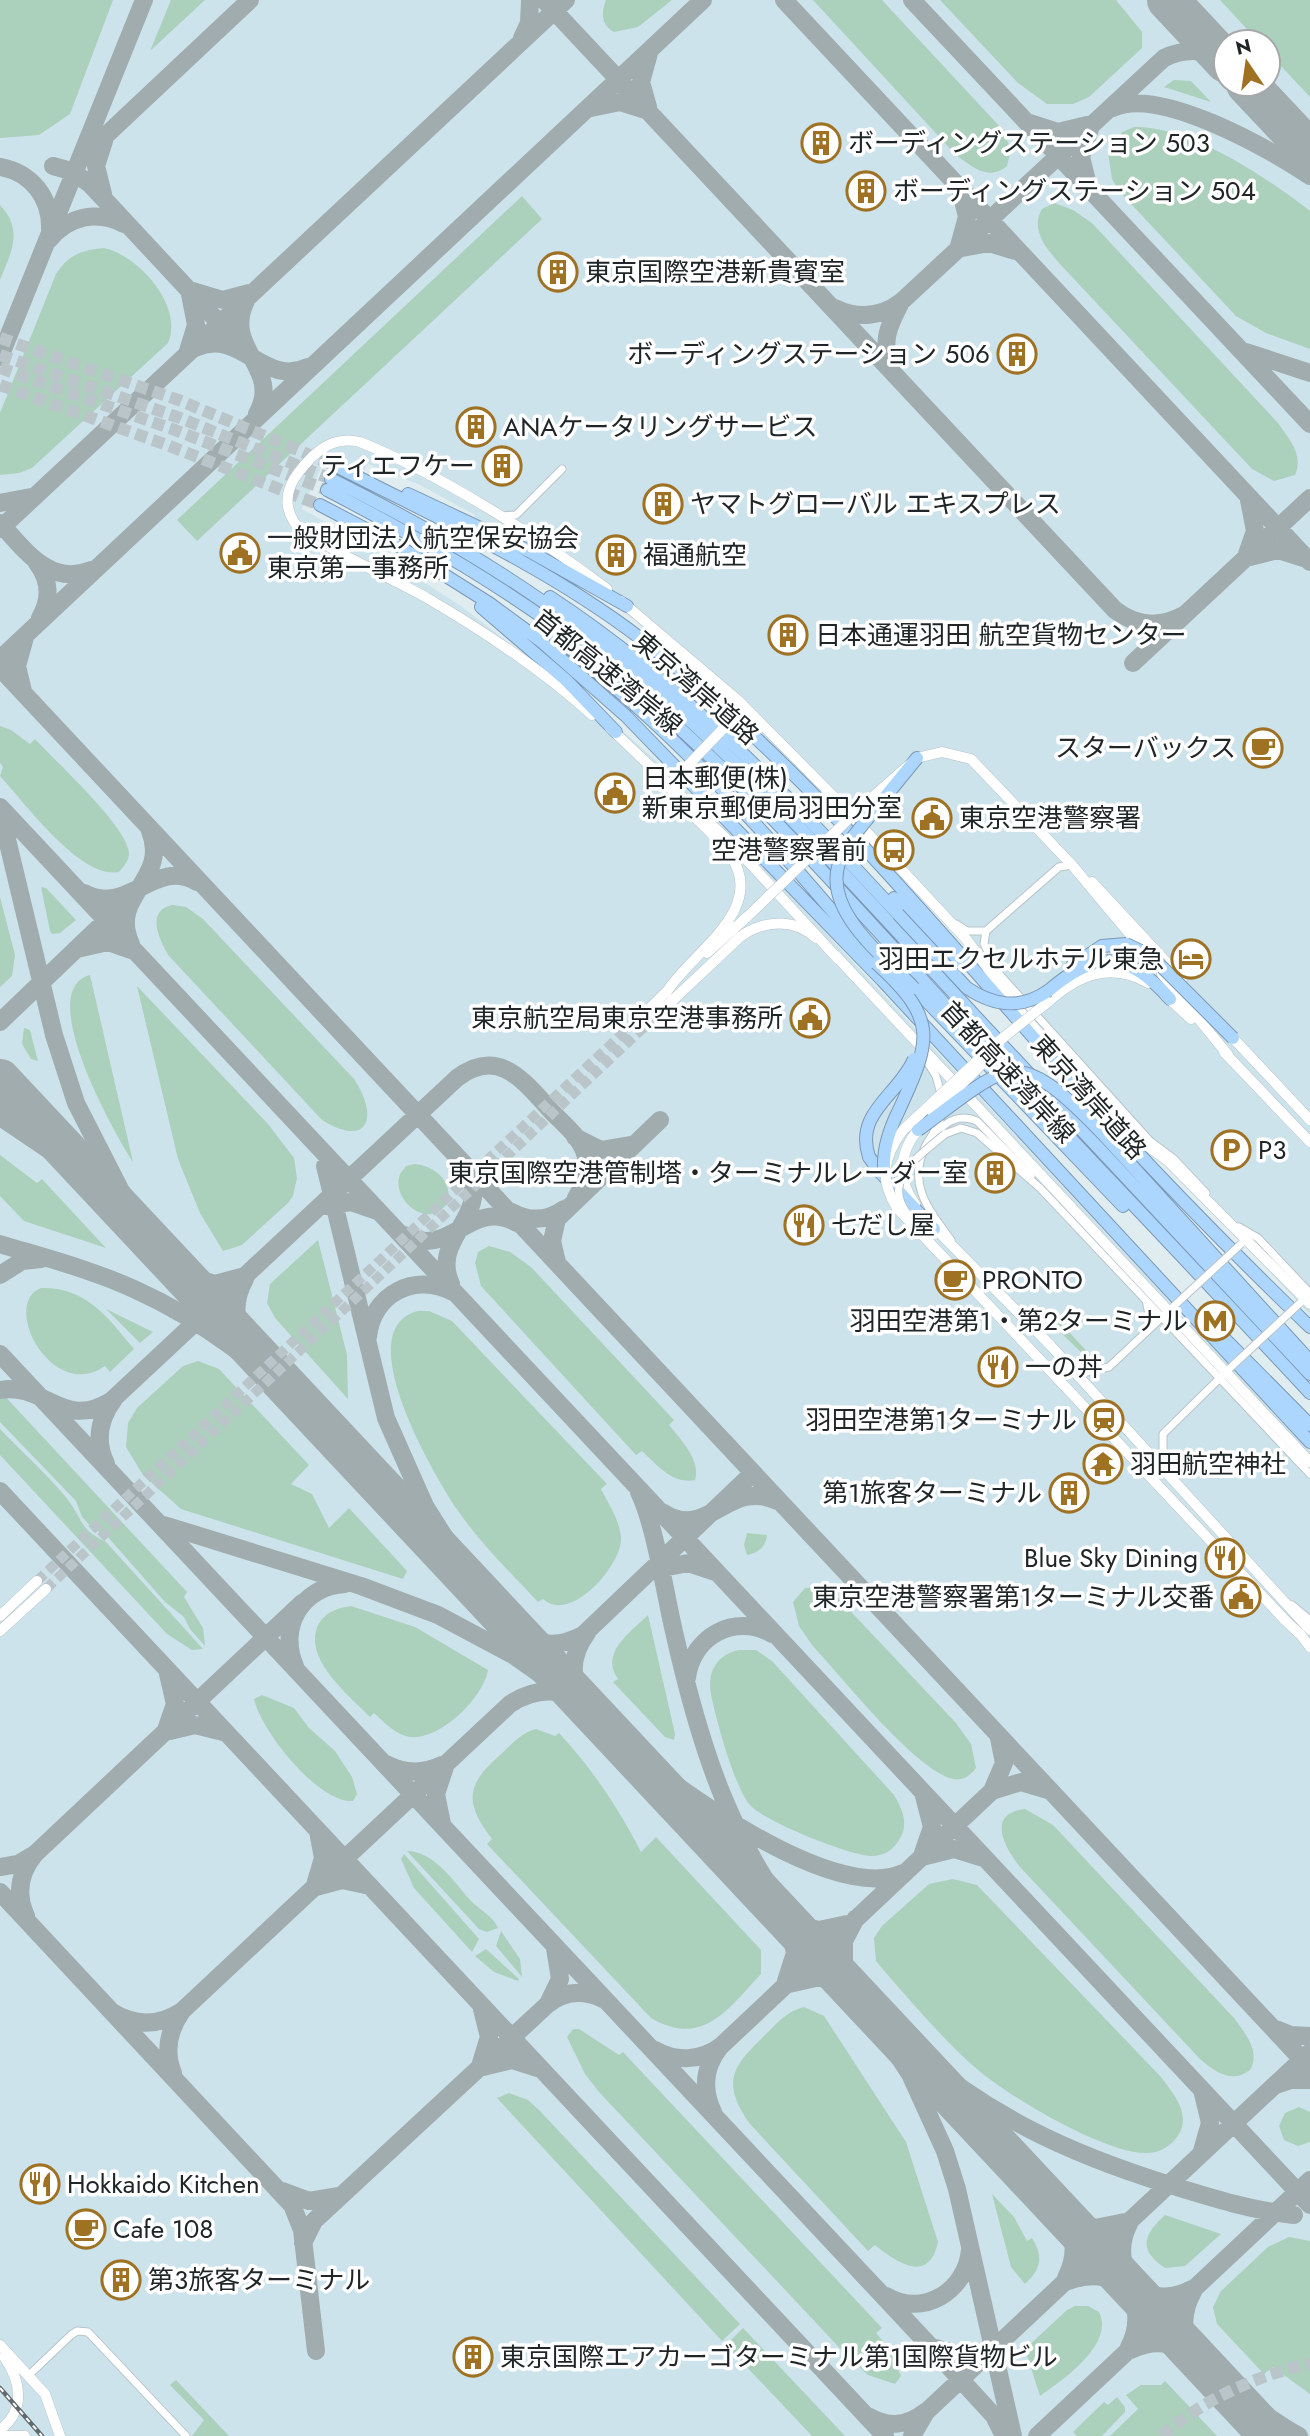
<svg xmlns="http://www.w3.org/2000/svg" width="1310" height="2436" viewBox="0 0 1310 2436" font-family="Jost,'Noto Sans JP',sans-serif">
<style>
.built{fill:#cde3eb;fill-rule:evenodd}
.green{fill:#abd0bc}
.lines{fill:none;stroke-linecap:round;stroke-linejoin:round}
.taxiway{stroke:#a0acae;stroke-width:18}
.runway{stroke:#a0acae;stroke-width:42}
.secondary-tunnel{stroke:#b9c5c9;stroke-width:10;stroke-dasharray:10 5;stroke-linecap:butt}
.highway-tunnel{stroke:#b9c5c9;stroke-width:12;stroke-dasharray:12 6;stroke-linecap:butt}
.street-casing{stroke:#b7c4c9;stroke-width:9}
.secondary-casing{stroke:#b7c4c9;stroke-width:11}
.highway-casing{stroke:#7c98b3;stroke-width:14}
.street{stroke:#fff;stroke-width:7}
.secondary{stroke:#fff;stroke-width:10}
.highway{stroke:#add6fe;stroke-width:12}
.rail-casing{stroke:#616a6c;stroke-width:4.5}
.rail{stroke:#fff;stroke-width:2;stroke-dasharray:5;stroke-linecap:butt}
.street-bridge-casing{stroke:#b7c4c9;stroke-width:9;stroke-linecap:butt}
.secondary-bridge-casing{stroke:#b7c4c9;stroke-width:11;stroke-linecap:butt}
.highway-bridge-casing{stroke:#7c98b3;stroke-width:14;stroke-linecap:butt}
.street-bridge{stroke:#fff;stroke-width:7}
.secondary-bridge{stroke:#fff;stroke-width:10}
.highway-bridge{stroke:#add6fe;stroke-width:12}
.labels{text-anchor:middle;stroke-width:7;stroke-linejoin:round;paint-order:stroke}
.poi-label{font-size:26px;fill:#202627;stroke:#fff;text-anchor:start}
.street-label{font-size:26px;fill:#202627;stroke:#fff}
</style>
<rect width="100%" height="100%" fill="#dfedf1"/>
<path class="built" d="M0,0H1310V1315L836,807L700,675L635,620L582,585L471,526L475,515L420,485L368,464L364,470L327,455L302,509L365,544L461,606L610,720L669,772L766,869L1310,1451V2436H0ZM1226,42H1268V84H1226Z"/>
<path class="green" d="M0,0H113L70,114L39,135L0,138Z
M171,0H205L150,51Z
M606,0H672L638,27L614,32C601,25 601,13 606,0Z
M813,0H882L1002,129L1011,149L1007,166C988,182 971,166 955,154Z
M940,0H1116L1142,32V48L1089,97L1073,104H1047L1018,83Z
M1220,0H1310V97L1268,52V42H1259Z
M1174,80L1191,81L1211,102L1164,87Z
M1134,127C1191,126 1266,177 1310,211V349L1266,333L1236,316L1119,191L1112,179L1108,153L1122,132Z
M522,196L542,219L197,541L177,520Z
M1054,203L1073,210L1092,223L1278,423C1289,439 1304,455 1295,475L1274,481L1252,469L1059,263C1046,248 1030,229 1042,209Z
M0,205C24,230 11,253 0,280Z
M104,248C139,256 184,306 168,343L32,468L19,473L0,475V413L56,274C68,255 82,250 104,248Z
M0,726L11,730L30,744L35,739C56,762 127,826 129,853C129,861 124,866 119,872C81,880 24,802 0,776L3,767L0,763Z
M41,887L46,888L76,920L60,933L52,934L50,931Z
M0,897L15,955L12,976L0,987Z
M173,905L186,907L203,919L354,1079C379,1116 369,1149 322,1120L169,956C159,940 145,910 173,905Z
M90,975L133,1162C115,1134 33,990 90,975Z
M137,986L268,1124L294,1158L297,1178L293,1196L288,1203L242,1245L223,1251L200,1213L178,1159Z
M24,1028L30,1030L38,1061L31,1059L22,1044Z
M0,1155L37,1183L42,1179L106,1248L24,1221L0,1196Z
M415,1164C435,1166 454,1182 447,1203C430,1231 390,1201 400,1174L406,1166Z
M318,1240L347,1355L348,1399L275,1318L267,1303L270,1284Z
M489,1246L510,1252L531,1267L674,1420L669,1425C681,1440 701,1460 695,1480C673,1485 656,1464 642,1451L636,1455L481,1286L475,1263L478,1252Z
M41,1288C87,1287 108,1318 134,1349L110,1372L105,1366C52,1403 0,1304 41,1288Z
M106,1309L153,1332L140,1343Z
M418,1311H429L452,1321L607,1484L601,1489C609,1505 621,1522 621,1540C620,1567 570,1624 543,1599L538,1602C510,1572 479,1542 456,1508C433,1473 348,1329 418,1311Z
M1054,1316L1095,1360L1092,1363L1049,1321Z
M198,1361L219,1369L309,1465L291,1484L312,1494L329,1528L349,1508L407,1571L403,1579L181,1509L143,1475L126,1447L128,1423L137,1408L183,1366Z
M0,1391L187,1592L184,1597L203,1628L205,1646L190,1629L184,1617L165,1602L107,1536L92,1528L82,1517L76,1501L0,1422Z
M0,1429C19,1449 60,1486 73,1507C85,1527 83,1530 106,1542L203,1649L192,1650L167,1634L0,1455Z
M747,1533L767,1535C766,1547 758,1553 747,1555L744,1545Z
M817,1587L839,1599L956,1723L971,1744L976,1768C971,1775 963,1781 953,1779C915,1770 842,1677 812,1645L799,1626L793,1602L805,1588Z
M351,1606L415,1627L488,1670C483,1698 441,1740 410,1737C396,1735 384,1722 374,1713L370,1717C350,1696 305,1661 317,1628C323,1613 336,1608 351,1606Z
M648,1615L675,1734L674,1740L665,1737L613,1682L618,1679C599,1653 631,1632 648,1615Z
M739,1650H756L772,1661L894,1795C903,1810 909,1825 899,1840C893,1850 885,1855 873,1856C852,1857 763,1821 750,1805C735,1788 717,1723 712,1699C706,1676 714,1655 739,1650Z
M262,1695L294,1708L309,1728L335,1751L352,1777L357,1794L353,1801C319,1804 261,1731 254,1699Z
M536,1729L555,1736L559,1733C593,1770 618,1807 641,1852L656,1837L761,1950V1974C727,2010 703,2048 651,2018L487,1844L492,1839C464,1802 466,1785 500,1755C512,1744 521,1733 536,1729Z
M1025,1809L1053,1825L1234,2018C1245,2033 1261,2052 1250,2070C1232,2084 1215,2072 1200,2059L1020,1867C1004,1847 986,1813 1025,1809Z
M407,1851C434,1851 455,1883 471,1901C479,1909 494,1917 498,1928L487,1932L479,1929Z
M404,1854L479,1939L472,1952L414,1888L401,1859Z
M953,1879L977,1885L1161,2077C1173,2093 1191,2113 1179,2134C1172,2145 1162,2152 1149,2153C1108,2156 1010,2097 978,2070C946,2043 904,1994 876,1961L874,1938L882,1926L929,1884Z
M501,1931L520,1959L522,1977L496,1946Z
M486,1949L519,1979L518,1981L494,1972L475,1956Z
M804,2007L824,2016L906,2142L938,2242C929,2285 896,2262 875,2245L868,2251L750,2124C719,2080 734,2065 768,2032C779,2021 788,2011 804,2007Z
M573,2029H579L619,2055L623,2052L882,2328L876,2333L888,2347L901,2376L895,2384L868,2375L851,2360L599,2092L585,2074L567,2037Z
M509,2093L528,2100L540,2111L740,2324L722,2341L497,2098Z
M1299,2107L1310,2112V2142L1298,2146L1284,2140L1279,2126L1285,2113Z
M992,2194L1014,2217L1027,2241L1032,2238C1044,2257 1041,2269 1025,2284L1011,2267Z
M1165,2215L1221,2234L1185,2266L1165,2268C1138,2250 1143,2235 1165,2215Z
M1289,2237L1310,2241V2394L1273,2367L1264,2374L1217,2324L1213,2307L1221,2291L1268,2247Z
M1075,2306H1088L1099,2312C1115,2344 1063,2380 1040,2396L1025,2349L1067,2310Z
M743,2328L845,2436H812L726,2345Z
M176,2380L229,2436H192L204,2420L170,2385Z
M1165,2381L1217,2436H1110L1138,2409L1126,2395L1141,2385H1161Z
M1117,2397L1125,2407V2412L1102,2436H1077L1073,2432L1104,2402L1108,2405Z"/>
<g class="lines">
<path class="taxiway" d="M544,0L1115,610C1136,626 1160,628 1184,615
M784,0L1310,562
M912,0L1310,424
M522,38L529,23L530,0
M648,107L641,82L649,53
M591,108L620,102L645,110
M1113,108C1159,86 1270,149 1310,176
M1030,123L1058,132L1087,125
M85,155L250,0
M53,166L71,171L90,184L252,358
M1,167C32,173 51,198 50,229
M1088,185L1081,157L1090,129
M103,194L96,166L104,141
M49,240C68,216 97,210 124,224
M959,246L967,217L961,192
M962,248L989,243L1015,251
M193,291L223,300L249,293
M246,301C222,349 283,368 257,414
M835,308C858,319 881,317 901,302L1164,58C1185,48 1207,49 1226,62
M195,348C241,327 263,388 308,367
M188,351L196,325L190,294
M1246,352L1310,373
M0,357L144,0
M892,368C880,343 889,325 901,302
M0,503L31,497
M0,523C25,550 50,587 91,570
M0,529L566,0
M1247,554L1255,531L1249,500
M1250,557L1278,550L1303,558
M37,563C50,580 51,599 40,618
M0,659L703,0
M1133,663L1310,498
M0,668L1310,2068
M23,691L17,666L25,637
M0,807L1310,2205
M0,810L54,1035L76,1103L121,1191L144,1226L197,1291
M84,893C128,917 154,857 197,882
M131,944C108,895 170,881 150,831
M77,949L108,942L134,951
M0,1022L140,888
M0,1078L10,1090
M0,1117L64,1160L122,1211
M575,1137L601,1150L630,1145
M325,1166L386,1418L425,1506L478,1590
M324,1206L351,1202L377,1211
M512,1212C530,1222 547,1221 564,1209
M404,1235C452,1260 469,1197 517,1223
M0,1244C46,1258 93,1270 136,1290C203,1320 257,1364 311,1411
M557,1262L552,1241L557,1219L660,1120
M0,1275L22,1261L41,1259
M184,1275L215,1284L241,1277
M245,1279C233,1301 234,1321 246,1342
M451,1284C430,1239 490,1217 469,1172
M368,1337C372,1294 415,1272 453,1292
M0,1354L930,2346L994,2416L1004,2436
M0,1390C45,1382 62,1431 111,1401L457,1078C500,1045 526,1084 554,1114C566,1126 582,1139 586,1157C589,1172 584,1185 576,1198
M106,1464C95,1441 99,1419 114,1399
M0,1491L885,2436
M639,1492C656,1528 665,1595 675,1636C702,1755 731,1841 806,1940
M664,1513C707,1541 729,1478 777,1501
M164,1525L361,1586L438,1615L513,1655L587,1707
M658,1569L688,1563L715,1572
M508,1622C531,1644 553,1651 583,1635L753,1473
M295,1666C278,1627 302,1586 345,1584
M687,1678C692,1636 735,1613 772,1634
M584,1703C569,1679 570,1656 587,1633
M167,1727L175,1704L168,1674
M170,1731L195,1725L223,1732
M620,1742C672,1786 834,1905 903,1873
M386,1764C405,1774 423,1774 442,1765
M992,1791L1021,1782L1048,1790
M442,1824L436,1794L445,1767
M923,1853L932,1827L924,1796
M926,1856L954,1849L983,1858
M0,1867L18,1864L35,1854
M315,1885L323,1858L318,1831
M316,1887L342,1880L370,1886
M0,1892L292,2205L302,2230L316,2351
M26,1916C16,1894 19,1873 35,1854L302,1603
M856,1918L844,1941V1972L910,2074L945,2151L957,2189L1013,2436
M793,1924L819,1930L847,1924
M786,1981L795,1953L789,1924
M789,1984L820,1977L850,1988
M548,2004L560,1979L555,1948
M112,2012C136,2027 159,2026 182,2011L510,1704C528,1692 546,1688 567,1694
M1276,2029L1291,2035L1310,2036
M904,2045C990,2116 1064,2152 1170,2185C1212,2198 1250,2210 1294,2215
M655,2050C676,2062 701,2061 721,2046L992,1791L1004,1763L999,1738
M481,2063L489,2037L482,2009
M483,2067L512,2060L537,2068
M173,2073C164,2051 168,2031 182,2011
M1276,2085L1291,2080H1310
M713,2112C702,2089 704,2067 720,2047
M1202,2151L1210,2123L1203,2094
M282,2191L309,2201L339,2196
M1066,2218L1095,2228L1125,2222
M1129,2224C1105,2268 1154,2302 1129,2347
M303,2243L314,2221L548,2004C565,1991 584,1990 603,1999
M1066,2278C1076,2259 1076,2238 1066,2218
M1069,2281C1121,2260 1143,2316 1192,2289
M1193,2292C1183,2309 1181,2331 1190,2349C1202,2372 1275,2423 1299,2436
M886,2296C923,2318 966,2291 970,2250
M935,2348L962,2356L988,2350
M1131,2350C1154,2339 1173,2342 1194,2355
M870,2417C888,2427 908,2426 925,2412
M912,2436L926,2412L1309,2053
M1037,2436L1310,2180"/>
<path class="runway" d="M1168,0L1226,62
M1247,84L1310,151
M0,1080L1270,2436"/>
<path class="secondary-tunnel" d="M37,1581L651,1007
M46,1589L658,1014"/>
<path class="highway-tunnel" d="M0,338L181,401L336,466
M0,355L180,418L331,479
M0,368L175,430L327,490
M0,385L167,445L320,505
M1162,2436C1203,2399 1257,2376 1310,2363"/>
<g class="street-casing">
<path id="street" d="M501,516L516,515L562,469
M956,924L967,931H986L1059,867L1072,865
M986,931L984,944L1000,975L1150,1141L1173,1158L1206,1193
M921,1052L936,1076L942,1098
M942,1113C940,1125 931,1136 925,1147C907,1185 929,1210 951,1240
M936,1133C948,1120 960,1114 977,1121L1031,1176
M945,1134L961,1128L977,1133L1040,1188L1310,1474
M1239,1227L1258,1238L1310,1293
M1145,1332L1150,1319L1146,1300
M1071,1362L1087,1372L1109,1367L1175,1305
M1174,1476L1163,1455V1434L1222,1376
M1292,1605L1310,1620
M29,2375L71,2335L77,2331L88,2332L186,2436"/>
</g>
<g class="secondary-casing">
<path id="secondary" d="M621,601L739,701L834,797L967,940L1012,1002L1070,1069L1146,1145L1168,1161L1310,1304
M592,715C543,670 485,632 427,598C402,583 306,540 294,522C278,496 294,475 312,457C326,444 340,437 360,442C442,475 537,536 607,589
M610,728L733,845L838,959
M860,808L917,758L942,752L971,759L1072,865L1144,951
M1092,882L1182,979
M707,953L748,916
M835,955L1310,1462
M1162,974L1228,1055
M666,993C690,953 769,910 730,855C715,834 692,816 675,797L670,786
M1166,996L1191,1019
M1048,1002C1078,975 1111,961 1148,983
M651,1007L668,990
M658,1014L740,937C763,920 794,918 816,938
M1224,1052L1310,1142
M915,1204C897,1180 899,1152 918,1130
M931,1224L1051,1346L1310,1630
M0,1616L37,1581
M1284,1619L1304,1638
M0,1631L46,1589
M0,2345L45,2394L60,2436
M0,2430C26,2410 21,2381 4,2357
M0,2436H25"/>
</g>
<g class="highway-casing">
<path id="highway" d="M336,466C440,519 547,567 640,638C800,762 929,920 1063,1071C1142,1160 1225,1245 1310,1327
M331,479C419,523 505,571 583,631C729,742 851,882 975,1016C1086,1136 1199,1254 1310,1374
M327,490C421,539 513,591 596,657C732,764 846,897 963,1024C1078,1147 1195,1269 1310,1393
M408,494L529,551L627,606
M320,505L400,547L489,603L542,642L626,716L882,980L1310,1442
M550,597C683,684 790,798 898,914
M481,607L566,680L616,732
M555,636C575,651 593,669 612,685C710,769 794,864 876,963
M868,818L917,758
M894,898L959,960
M1072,966L1102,946L1126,944
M914,988L1123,1206
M1048,991C1096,950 1127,950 1170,999
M1102,1133L1310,1361
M869,1157L880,1172L934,1229
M1217,1331L1310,1425"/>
</g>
<use href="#street" class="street"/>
<use href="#secondary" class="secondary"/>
<use href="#highway" class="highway"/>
<g class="rail-casing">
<path id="rail" d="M0,2388L42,2436"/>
</g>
<use href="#rail" class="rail"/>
<g class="street-bridge-casing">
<path id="street-bridge" d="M907,1213C881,1179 921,1155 945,1134
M1175,1305L1241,1244
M1230,1368L1300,1303"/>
</g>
<g class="secondary-bridge-casing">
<path id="secondary-bridge" d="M675,779L741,710
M748,916L860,808
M1048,1002L994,1045L903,1130C883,1157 879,1179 897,1208L1284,1619
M1233,1038L1310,1120
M933,1113L989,1057
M1300,1634L1310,1647"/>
</g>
<g class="highway-bridge-casing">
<path id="highway-bridge" d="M868,818C857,832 844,846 839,863C823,912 885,957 914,988
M898,914L967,988C994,1006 1020,1010 1048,991
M1126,944L1151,956L1233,1038
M876,963C938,1019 932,1039 899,1110C890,1128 883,1148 884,1168
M918,1130C1010,1063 1014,1042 1102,1133
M869,1157C854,1112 899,1095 914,1059"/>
</g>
<use href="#street-bridge" class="street-bridge"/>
<use href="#secondary-bridge" class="secondary-bridge"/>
<use href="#highway-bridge" class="highway-bridge"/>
</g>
<defs>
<g id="building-ring" transform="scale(2.0125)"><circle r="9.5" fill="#fff" stroke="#9f7223" stroke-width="1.5"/><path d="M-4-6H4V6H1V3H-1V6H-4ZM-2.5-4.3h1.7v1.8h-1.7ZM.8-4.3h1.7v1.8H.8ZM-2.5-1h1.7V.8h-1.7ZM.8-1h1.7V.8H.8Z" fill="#9f7223"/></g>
<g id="civic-ring" transform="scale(2.0125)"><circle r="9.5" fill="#fff" stroke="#9f7223" stroke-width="1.5"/><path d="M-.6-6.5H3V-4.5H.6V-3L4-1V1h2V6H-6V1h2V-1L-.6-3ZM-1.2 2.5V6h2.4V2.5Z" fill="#9f7223"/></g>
<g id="cafe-ring" transform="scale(2.0125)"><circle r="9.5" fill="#fff" stroke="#9f7223" stroke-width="1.5"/><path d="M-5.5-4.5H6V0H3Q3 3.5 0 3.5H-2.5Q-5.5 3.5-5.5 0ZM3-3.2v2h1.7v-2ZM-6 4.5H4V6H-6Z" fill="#9f7223"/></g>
<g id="bus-ring" transform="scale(2.0125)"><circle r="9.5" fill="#fff" stroke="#9f7223" stroke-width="1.5"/><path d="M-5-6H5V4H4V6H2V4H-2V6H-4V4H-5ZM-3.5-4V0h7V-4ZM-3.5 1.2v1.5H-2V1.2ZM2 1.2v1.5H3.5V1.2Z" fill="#9f7223"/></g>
<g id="hotel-ring" transform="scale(2.0125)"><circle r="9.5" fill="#fff" stroke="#9f7223" stroke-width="1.5"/><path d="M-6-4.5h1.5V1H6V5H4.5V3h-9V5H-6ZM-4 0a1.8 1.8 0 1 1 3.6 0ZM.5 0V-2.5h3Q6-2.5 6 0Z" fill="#9f7223"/></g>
<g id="parking-ring" transform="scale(2.0125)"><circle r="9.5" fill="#fff" stroke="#9f7223" stroke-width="1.5"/><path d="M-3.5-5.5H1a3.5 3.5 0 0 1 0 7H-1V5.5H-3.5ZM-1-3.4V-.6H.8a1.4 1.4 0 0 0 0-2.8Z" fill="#9f7223"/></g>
<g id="restaurant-ring" transform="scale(2.0125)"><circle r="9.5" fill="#fff" stroke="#9f7223" stroke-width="1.5"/><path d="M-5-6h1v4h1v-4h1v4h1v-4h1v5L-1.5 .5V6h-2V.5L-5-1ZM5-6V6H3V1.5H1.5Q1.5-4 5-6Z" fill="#9f7223"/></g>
<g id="metro-ring" transform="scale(2.0125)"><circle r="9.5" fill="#fff" stroke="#9f7223" stroke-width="1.5"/><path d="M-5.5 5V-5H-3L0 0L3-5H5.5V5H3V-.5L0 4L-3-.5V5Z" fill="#9f7223"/></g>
<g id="station-ring" transform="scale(2.0125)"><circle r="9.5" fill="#fff" stroke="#9f7223" stroke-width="1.5"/><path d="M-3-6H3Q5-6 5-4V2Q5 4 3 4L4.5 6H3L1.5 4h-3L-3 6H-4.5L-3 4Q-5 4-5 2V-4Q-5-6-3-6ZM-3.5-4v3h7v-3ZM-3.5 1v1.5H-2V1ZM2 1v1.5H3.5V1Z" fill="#9f7223"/></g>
<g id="temple-ring" transform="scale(2.0125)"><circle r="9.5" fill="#fff" stroke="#9f7223" stroke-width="1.5"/><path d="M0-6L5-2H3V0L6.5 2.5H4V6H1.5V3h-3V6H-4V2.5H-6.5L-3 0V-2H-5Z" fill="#9f7223"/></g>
</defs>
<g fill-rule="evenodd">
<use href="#building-ring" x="821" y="143"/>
<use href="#building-ring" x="866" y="191"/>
<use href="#building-ring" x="558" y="272"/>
<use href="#building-ring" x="1017" y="354"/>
<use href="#building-ring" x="476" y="427"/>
<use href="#building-ring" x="502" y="466"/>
<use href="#building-ring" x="663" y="504"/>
<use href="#civic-ring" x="240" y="553"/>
<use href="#building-ring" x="616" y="555"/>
<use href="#building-ring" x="788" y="635"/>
<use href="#cafe-ring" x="1263" y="748"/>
<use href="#civic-ring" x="615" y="793"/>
<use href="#civic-ring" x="932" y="818"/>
<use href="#bus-ring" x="894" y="850"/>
<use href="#hotel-ring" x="1191" y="959"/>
<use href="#civic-ring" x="810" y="1018"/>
<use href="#parking-ring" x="1231" y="1150"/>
<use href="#building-ring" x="995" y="1173"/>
<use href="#restaurant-ring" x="804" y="1225"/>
<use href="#cafe-ring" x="955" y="1280"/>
<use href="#metro-ring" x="1215" y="1321"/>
<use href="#restaurant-ring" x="998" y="1367"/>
<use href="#station-ring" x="1104" y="1420"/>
<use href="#temple-ring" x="1103" y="1464"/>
<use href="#building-ring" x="1069" y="1493"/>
<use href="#restaurant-ring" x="1225" y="1558"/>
<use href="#civic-ring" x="1241" y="1597"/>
<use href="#restaurant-ring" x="40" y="2184"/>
<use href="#cafe-ring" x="86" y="2229"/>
<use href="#building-ring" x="121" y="2280"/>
<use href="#building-ring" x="473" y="2357"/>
</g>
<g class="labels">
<g class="poi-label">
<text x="848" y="152">ボーディングステーション 503</text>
<text x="893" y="200">ボーディングステーション 504</text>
<text x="585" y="281">東京国際空港新貴賓室</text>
<text x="990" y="363" text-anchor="end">ボーディングステーション 506</text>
<text x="503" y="436">ANAケータリングサービス</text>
<text x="475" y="475" text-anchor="end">ティエフケー</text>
<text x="690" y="513">ヤマトグローバル エキスプレス</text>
<text x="267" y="547">一般財団法人航空保安協会<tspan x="267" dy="30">東京第一事務所</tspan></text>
<text x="643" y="564">福通航空</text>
<text x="815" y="644">日本通運羽田 航空貨物センター</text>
<text x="1236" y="757" text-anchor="end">スターバックス</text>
<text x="642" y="787">日本郵便(株)<tspan x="642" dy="30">新東京郵便局羽田分室</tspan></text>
<text x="959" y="827">東京空港警察署</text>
<text x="867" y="859" text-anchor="end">空港警察署前</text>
<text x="1164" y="968" text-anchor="end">羽田エクセルホテル東急</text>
<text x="783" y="1027" text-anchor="end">東京航空局東京空港事務所</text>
<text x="1258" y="1159">P3</text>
<text x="968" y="1182" text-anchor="end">東京国際空港管制塔・ターミナルレーダー室</text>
<text x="831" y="1234">七だし屋</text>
<text x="982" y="1289">PRONTO</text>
<text x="1188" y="1330" text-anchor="end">羽田空港第1・第2ターミナル</text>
<text x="1025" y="1376">一の丼</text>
<text x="1077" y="1429" text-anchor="end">羽田空港第1ターミナル</text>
<text x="1130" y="1473">羽田航空神社</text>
<text x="1042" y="1502" text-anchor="end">第1旅客ターミナル</text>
<text x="1198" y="1567" text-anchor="end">Blue Sky Dining</text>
<text x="1214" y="1606" text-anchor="end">東京空港警察署第1ターミナル交番</text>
<text x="67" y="2193">Hokkaido Kitchen</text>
<text x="113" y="2238">Cafe 108</text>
<text x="148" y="2289">第3旅客ターミナル</text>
<text x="500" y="2366">東京国際エアカーゴターミナル第1国際貨物ビル</text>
</g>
<g class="street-label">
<text transform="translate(608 672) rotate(39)" y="9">首都高速湾岸線</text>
<text transform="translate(696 688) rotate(41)" y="9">東京湾岸道路</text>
<text transform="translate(1008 1072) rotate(47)" y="9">首都高速湾岸線</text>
<text transform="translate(1089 1097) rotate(48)" y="9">東京湾岸道路</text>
</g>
</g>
<g transform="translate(1247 63) rotate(347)"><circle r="33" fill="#ffffff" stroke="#a6a8a9" stroke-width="2"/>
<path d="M0-5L12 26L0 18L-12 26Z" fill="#9f7223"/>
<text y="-10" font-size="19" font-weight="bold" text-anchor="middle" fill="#202627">N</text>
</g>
</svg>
